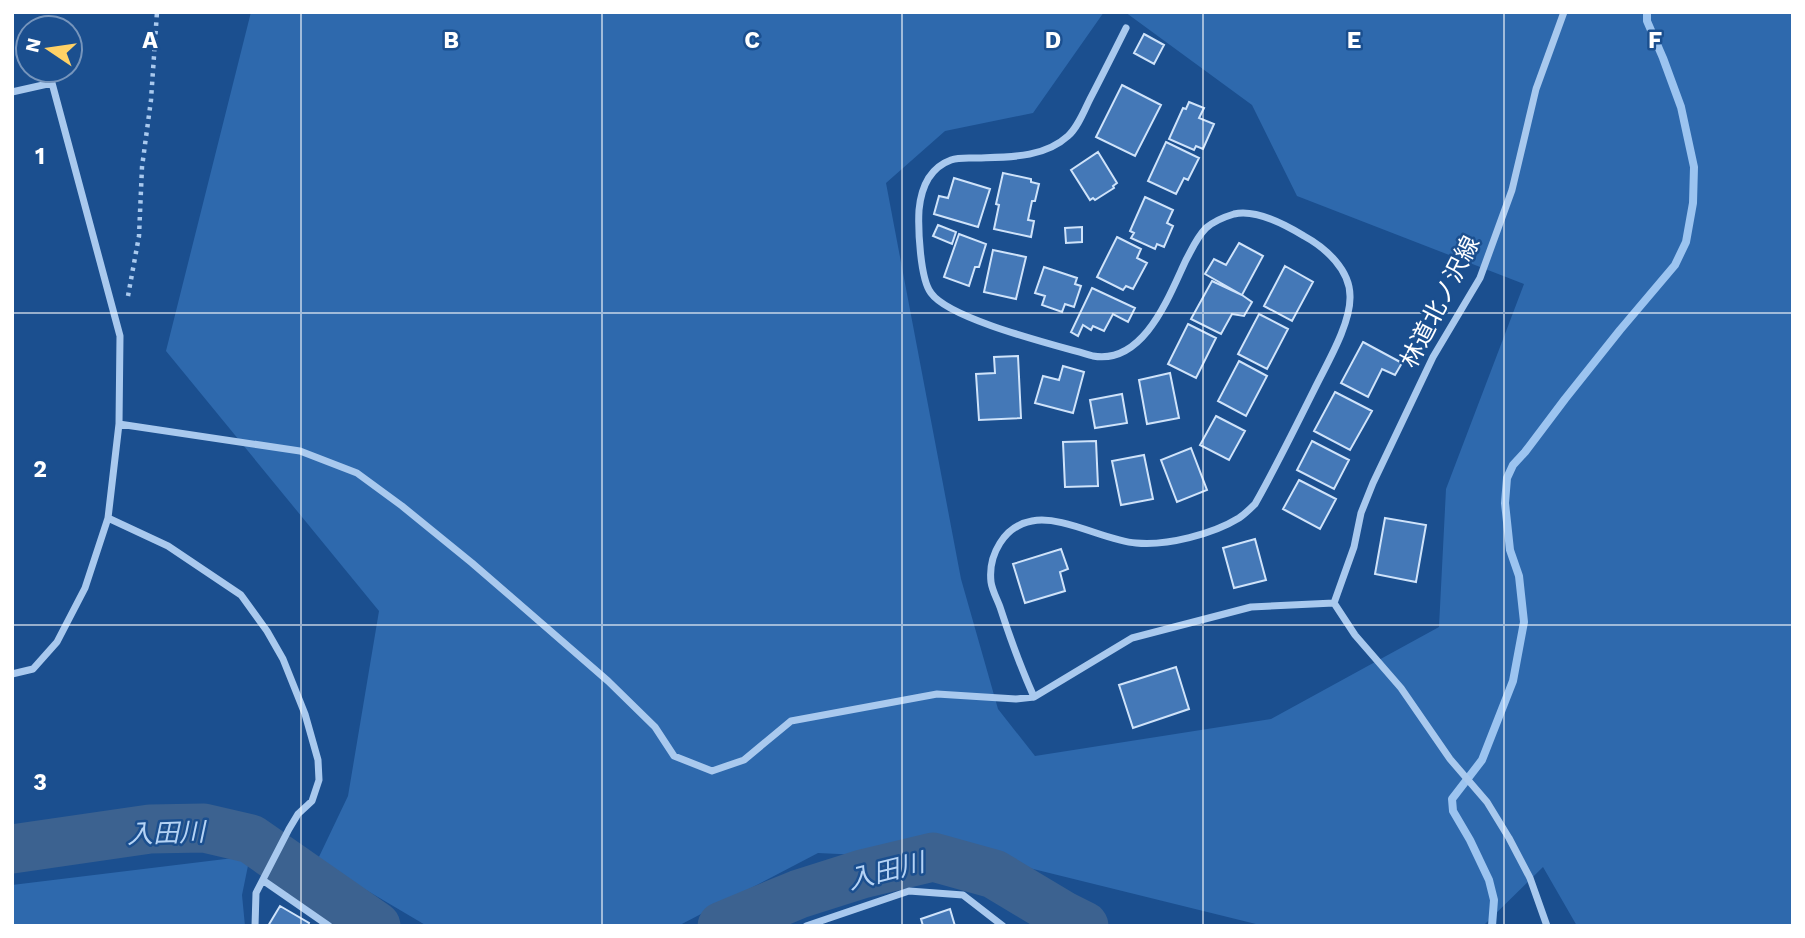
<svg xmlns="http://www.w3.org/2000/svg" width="1805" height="938" viewBox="0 0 1805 938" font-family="'Work Sans','Noto Sans JP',sans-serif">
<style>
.green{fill:#2e69ad}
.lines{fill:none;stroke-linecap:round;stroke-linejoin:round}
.stream{stroke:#9cc4f0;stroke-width:8}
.river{stroke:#3c6290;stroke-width:49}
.building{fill:#4478b7;stroke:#cfe3fa;stroke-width:2}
.path{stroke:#a9c9ee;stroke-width:4.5;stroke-dasharray:3.5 5;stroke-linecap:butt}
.minor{stroke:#a9c9ee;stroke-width:7}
.grid{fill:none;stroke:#fff;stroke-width:2;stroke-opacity:0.55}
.labels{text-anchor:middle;stroke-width:5;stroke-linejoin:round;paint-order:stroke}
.street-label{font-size:24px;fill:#fff;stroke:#1b4f8f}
.water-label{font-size:26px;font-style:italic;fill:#b5d3f5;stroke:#1b4f8f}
.grid-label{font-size:23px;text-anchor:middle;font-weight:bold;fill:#fff;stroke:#1b4f8f;stroke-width:5;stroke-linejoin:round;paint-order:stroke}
</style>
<rect width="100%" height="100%" fill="#1b4f8f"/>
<path class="green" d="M251,12H1104L1033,113L945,131L886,183L961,579L998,709L1035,756L1271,719L1439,627L1446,489L1524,284L1297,196L1252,105L1125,12H1793V926H1577L1543,867L1483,926H1264L1005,862L818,853L678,926H427L317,861L348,796L379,611L166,351Z
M250,856L242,895L245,926H12V885Z"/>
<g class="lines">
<path class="stream" d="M1492,926L1494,900L1489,880L1470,840L1453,811L1452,799L1482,760L1513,681L1524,622L1519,576L1510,550L1505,503L1507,478L1513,465L1525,452L1565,399L1620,330L1675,265L1686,242L1693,203L1694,167L1681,107L1663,58L1647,21V12"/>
<path class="river" d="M12,849L150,829L204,828L251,839L376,926
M722,926L799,894L862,874L933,857L994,874L1064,916L1084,926"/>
</g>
<path class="building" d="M1144,34L1164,45L1154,64L1134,53Z
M1122,85L1161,105L1135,156L1096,137Z
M1189,102L1204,108L1199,118L1214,124L1203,149L1196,146L1194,150L1169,139L1183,108L1186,109Z
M1166,142L1199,158L1188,180L1184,178L1176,194L1148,181Z
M1098,152L1117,183L1113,186L1114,188L1095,200L1093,198L1090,200L1071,170Z
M1003,173L1031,179V182L1039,184L1035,201H1032L1028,220L1034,221L1031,237L994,229L999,205L996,204Z
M954,178L990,189L978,227L934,214L939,196L948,198Z
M1145,197L1173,210L1167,223L1173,226L1164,247L1157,244L1155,249L1131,238L1134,233L1130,231Z
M938,225L956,232L952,244L933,236Z
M1082,227V242L1066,243L1065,228Z
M959,234L986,244L979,267H975L969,286L944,277Z
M1117,237L1141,249L1137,258L1147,263L1133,289L1126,286L1123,290L1097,277Z
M1239,243L1263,256L1242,295L1205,274L1214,259L1226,265Z
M993,250L1026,257L1016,299L984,292Z
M1285,266L1313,282L1292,321L1264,306Z
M1044,267L1077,278L1075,284L1081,286L1074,307L1065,304L1062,312L1042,305L1045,296L1035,293Z
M1212,281L1242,295L1252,302L1244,316L1232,314L1221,334L1191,319Z
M1092,288L1135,308L1128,322L1113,314L1104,331L1093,326L1091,330L1083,325L1078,336L1071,332Z
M1259,314L1288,329L1267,369L1238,354Z
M1188,324L1216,338L1196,378L1168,364Z
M1363,342L1402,363L1395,375L1382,369L1368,397L1341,383Z
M1018,356L1021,418L979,420L976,374L995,373L994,357Z
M1239,361L1267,376L1246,416L1218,401Z
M1063,366L1084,372L1073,413L1035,403L1043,376L1059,380Z
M1170,373L1179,418L1147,424L1139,380Z
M1335,392L1372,411L1350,450L1314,431Z
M1122,394L1127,423L1095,428L1090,400Z
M1216,416L1245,431L1229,460L1200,445Z
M1096,441L1098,486L1065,487L1063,442Z
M1312,441L1349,460L1334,489L1297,470Z
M1191,448L1207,490L1177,502L1161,460Z
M1144,455L1153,499L1121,505L1112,461Z
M1299,480L1336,499L1320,529L1283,509Z
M1385,518L1426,525L1416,582L1375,574Z
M1255,539L1266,580L1234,588L1223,548Z
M1061,549L1068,569L1060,572L1065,591L1025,603L1013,564Z
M1176,667L1189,709L1133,728L1119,685Z
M280,906L309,923L308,926H268Z
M950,909L955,926H923L921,919Z"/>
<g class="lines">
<path class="path" d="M128,296L139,236L142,167L151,100L157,12"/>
<path class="minor" d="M12,92L52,83L120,336L119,424L108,518L85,588L57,642L33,669L12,674
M119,424L300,451L357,473L402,506L472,563L608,681L655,727L674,756L712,771L744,760L791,721L937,694L1016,699L1034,697L1132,638L1251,607L1334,603
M108,518L168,546L241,595L267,631L283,659L305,714L318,760L319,780L312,801L298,814L289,829L256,893L255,926
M1334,603L1354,547L1361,513L1373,483L1433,357L1480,278L1512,190L1536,89L1564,12
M1334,603L1355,635L1401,688L1450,759L1487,802L1509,838L1530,878L1547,926
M1034,697C1021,668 1010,638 1000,607C997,599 992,590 991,582C988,555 1004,526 1032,521C1063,515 1106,541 1136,543C1167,546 1213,534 1239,518C1245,514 1250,509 1255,504C1276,467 1295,428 1314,390C1326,365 1351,324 1350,296C1350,270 1326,248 1304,236C1286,225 1255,209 1234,214C1224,217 1214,221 1206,228C1197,237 1192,249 1186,260C1169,296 1144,365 1093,356C1059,346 950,320 931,293C920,279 918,228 919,210C921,189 929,168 951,160C959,157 969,158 978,158C1009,157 1044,158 1068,136C1078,127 1084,111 1090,99C1102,76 1114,52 1126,28
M264,881L329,926
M806,926L909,891L963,895L1003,926"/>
</g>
<path class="grid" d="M301,12V926M602,12V926M902,12V926M1203,12V926M1504,12V926M12,313H1793M12,625H1793"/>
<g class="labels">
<g class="street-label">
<text transform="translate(1440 302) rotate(-63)" y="8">林道北ノ沢線</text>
</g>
<g class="water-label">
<text transform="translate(166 833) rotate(-2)" y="9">入田川</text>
<text transform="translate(886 871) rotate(-14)" y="9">入田川</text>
</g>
</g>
<g class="grid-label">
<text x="150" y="48">A</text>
<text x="451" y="48">B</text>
<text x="752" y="48">C</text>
<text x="1053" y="48">D</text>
<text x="1354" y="48">E</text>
<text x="1655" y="48">F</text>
<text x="40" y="164">1</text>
<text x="40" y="477">2</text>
<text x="40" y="790">3</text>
</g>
<rect width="1805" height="938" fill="none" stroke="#ffffff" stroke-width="28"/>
<g transform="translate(49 49) rotate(283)"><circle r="33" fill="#1b4f8f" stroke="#7695bc" stroke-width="2"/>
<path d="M0-5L12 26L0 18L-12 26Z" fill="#ffd166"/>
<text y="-10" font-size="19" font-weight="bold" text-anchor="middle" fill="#ffffff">N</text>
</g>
</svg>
